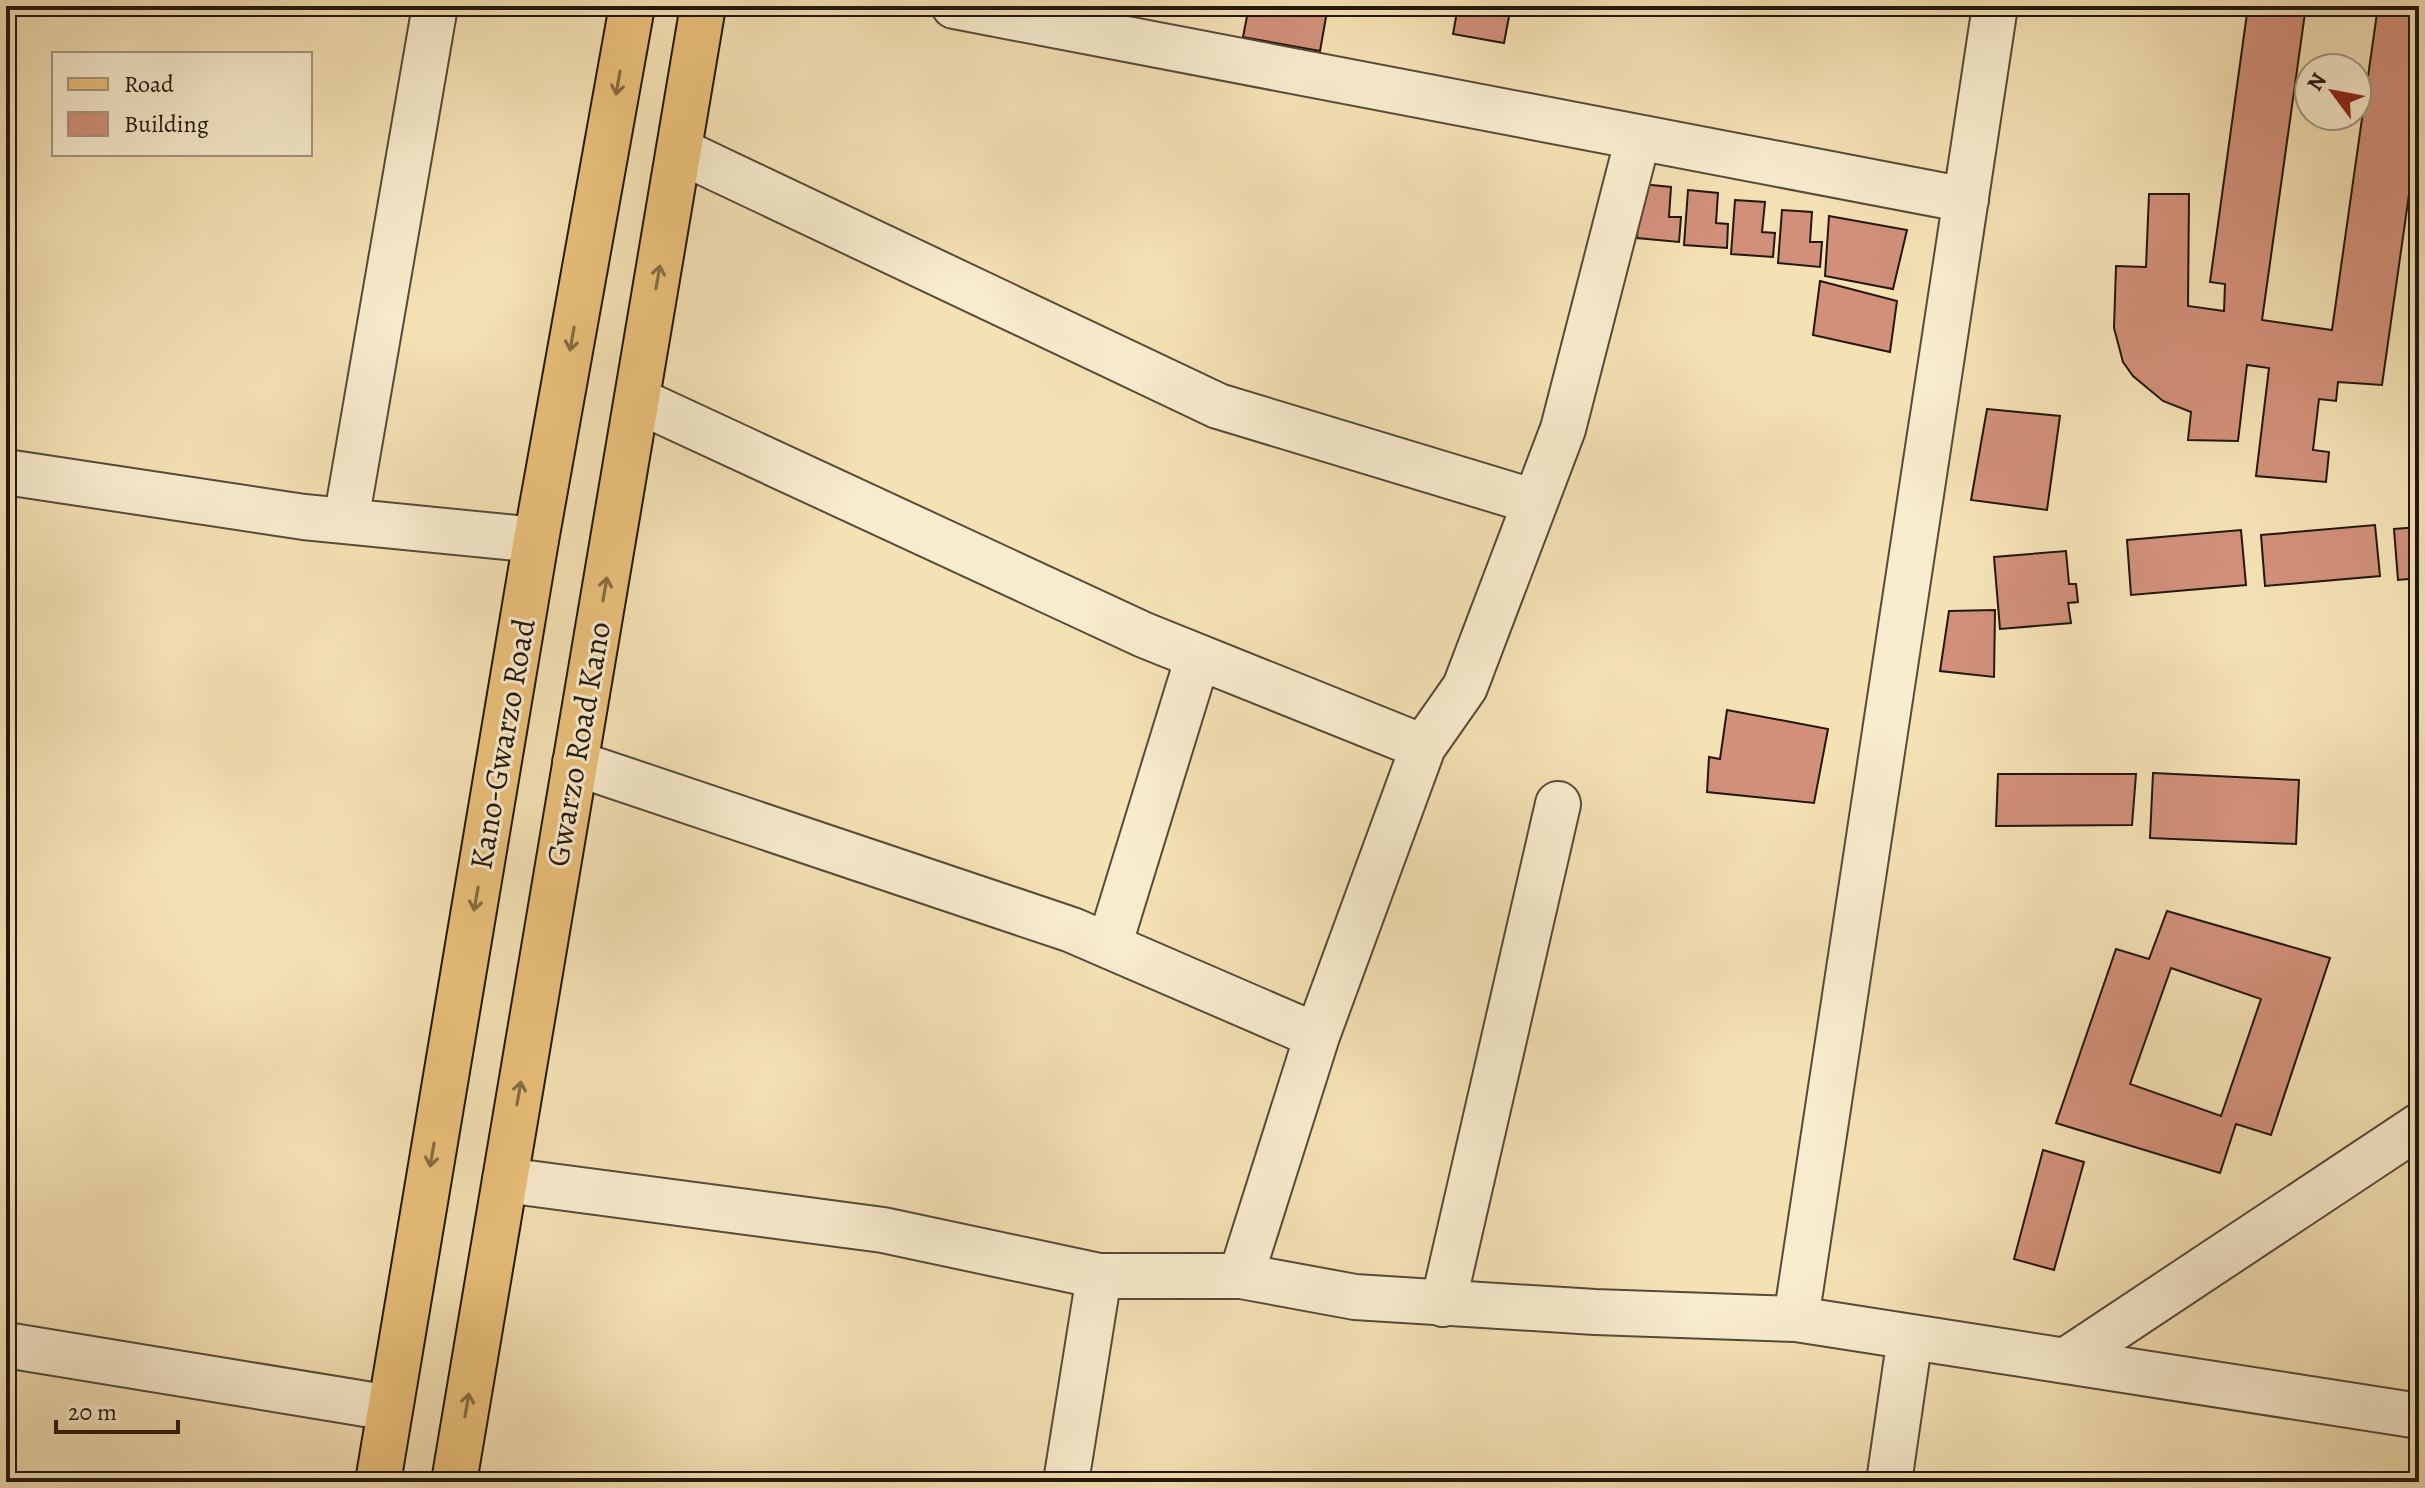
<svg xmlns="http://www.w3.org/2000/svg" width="2425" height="1488" viewBox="0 0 2425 1488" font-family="Alegreya,serif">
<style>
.building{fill:#d2907a;stroke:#21170e;stroke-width:2;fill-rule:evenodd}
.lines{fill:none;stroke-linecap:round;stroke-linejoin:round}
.minor-casing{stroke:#564a38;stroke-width:48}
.primary-casing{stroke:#21170e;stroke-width:48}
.minor{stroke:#f8ecce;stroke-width:44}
.primary{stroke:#eac07a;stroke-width:44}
.oneway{stroke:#866c44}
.labels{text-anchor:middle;stroke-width:6;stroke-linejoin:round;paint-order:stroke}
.street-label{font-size:32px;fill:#21170e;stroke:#f8ecce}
</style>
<rect width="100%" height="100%" fill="#f4e1b4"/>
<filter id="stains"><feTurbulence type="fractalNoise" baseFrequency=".0025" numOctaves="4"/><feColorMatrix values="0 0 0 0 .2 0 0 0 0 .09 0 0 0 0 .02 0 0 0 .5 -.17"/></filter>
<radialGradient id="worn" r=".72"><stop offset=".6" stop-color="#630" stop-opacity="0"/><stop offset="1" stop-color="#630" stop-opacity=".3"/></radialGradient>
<path class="building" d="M1249,6H1328L1320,51L1243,37Z
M1458,6H1511L1504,43L1453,34Z
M2248,6H2306L2262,320L2332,330L2378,6H2419V124L2382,385L2338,382L2336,401L2319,399L2313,450L2329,452L2326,482L2256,476L2269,368L2247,365L2238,441L2188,440L2191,412L2163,401L2133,376L2123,362L2114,328L2116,266L2146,267L2149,194H2189L2188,306L2224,311L2225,284L2210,282Z
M1641,184L1671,187L1669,217H1681L1679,242L1637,238Z
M1688,190L1718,193L1716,223L1728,224L1727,248L1684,245Z
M1735,200L1765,202L1762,232L1775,233L1773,257L1731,254Z
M1782,210L1812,212L1810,242H1822L1820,267L1778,263Z
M1829,216L1907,230L1893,289L1825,276Z
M1820,281L1897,301L1890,352L1813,335Z
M1987,409L2060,416L2047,510L1971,500Z
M2375,525L2380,576L2265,586L2261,535Z
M2419,527V578L2398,580L2394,529Z
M2241,530L2246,585L2131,595L2127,540Z
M2066,551L2069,584H2076L2078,602L2068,603L2071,623L2000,629L1994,557Z
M1995,610L1994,677L1940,671L1949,611Z
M1727,710L1828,729L1814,803L1707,792L1709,757L1720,759Z
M2153,773L2299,780L2296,844L2150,838Z
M1998,774H2136L2132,825L1996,826Z
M2167,911L2330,958L2271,1135L2236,1124L2220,1173L2056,1123L2116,949L2149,959ZM2171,968L2261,999L2221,1116L2130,1084Z
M2043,1150L2084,1162L2054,1270L2014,1259Z"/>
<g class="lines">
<g class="minor-casing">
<path id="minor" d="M954,6L1966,200
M680,151L1218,406L1535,502
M637,400L1144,635L1423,747
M6,472L304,517L536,540
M346,521L435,6
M575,763L1072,930L1317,1036
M1109,946L1198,657
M505,1180L883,1230L1099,1276H1241L1355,1297L1595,1312L1796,1319L2419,1416
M1241,1276L1317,1036L1423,747L1465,687L1563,429L1638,138
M1443,1304L1558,804
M1796,1319L1995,6
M6,1345L390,1408
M2065,1361L2419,1126
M1066,1482L1099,1276
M1889,1482L1910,1337"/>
</g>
<g class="primary-casing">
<path id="primary" d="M378,1482L536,540L632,6
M454,1482L703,6"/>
</g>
<use href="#minor" class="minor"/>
<use href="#primary" class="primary"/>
</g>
<defs><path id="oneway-shaft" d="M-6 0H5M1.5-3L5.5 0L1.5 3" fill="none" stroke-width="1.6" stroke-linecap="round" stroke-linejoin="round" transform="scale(2)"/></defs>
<g class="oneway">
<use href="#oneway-shaft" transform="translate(618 83) rotate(100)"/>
<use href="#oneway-shaft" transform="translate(658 277) rotate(-80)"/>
<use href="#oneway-shaft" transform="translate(572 339) rotate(100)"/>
<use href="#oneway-shaft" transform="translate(605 589) rotate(-80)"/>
<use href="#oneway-shaft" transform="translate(476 899) rotate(100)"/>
<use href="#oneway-shaft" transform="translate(519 1093) rotate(-80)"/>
<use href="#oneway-shaft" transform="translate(432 1155) rotate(100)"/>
<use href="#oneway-shaft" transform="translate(467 1405) rotate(-80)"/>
</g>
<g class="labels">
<g class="street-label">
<text transform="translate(502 744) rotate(-80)" y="11">Kano-Gwarzo Road</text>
<text transform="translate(578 744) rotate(-80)" y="11">Gwarzo Road Kano</text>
</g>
</g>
<rect width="2425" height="1488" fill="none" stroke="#f4e1b4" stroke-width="32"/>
<rect x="8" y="8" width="2409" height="1472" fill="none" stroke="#21170e" stroke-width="4"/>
<rect x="16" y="16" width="2393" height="1456" fill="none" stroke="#21170e" stroke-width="2"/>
<rect x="52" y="52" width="260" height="104" fill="#f8ecce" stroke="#a29781" stroke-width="2"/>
<rect x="68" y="78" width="40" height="12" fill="#eac07a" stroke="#a29781" stroke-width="2"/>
<text x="124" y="92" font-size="24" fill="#21170e">Road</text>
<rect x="68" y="112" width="40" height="24" fill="#d2907a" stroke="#a29781" stroke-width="2"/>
<text x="124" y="132" font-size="24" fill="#21170e">Building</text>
<g transform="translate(2333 92) rotate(302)"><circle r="38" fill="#f8ecce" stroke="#a29781" stroke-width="2"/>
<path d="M0-6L14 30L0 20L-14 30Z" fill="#8f2418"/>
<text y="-12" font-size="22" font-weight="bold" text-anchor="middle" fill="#21170e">N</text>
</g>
<path d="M56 1420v12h122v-12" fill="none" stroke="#21170e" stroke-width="4"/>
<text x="68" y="1420" font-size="24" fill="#21170e" stroke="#f8ecce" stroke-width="6" paint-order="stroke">20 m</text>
<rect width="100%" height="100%" filter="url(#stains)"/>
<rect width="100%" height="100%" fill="url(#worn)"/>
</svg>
